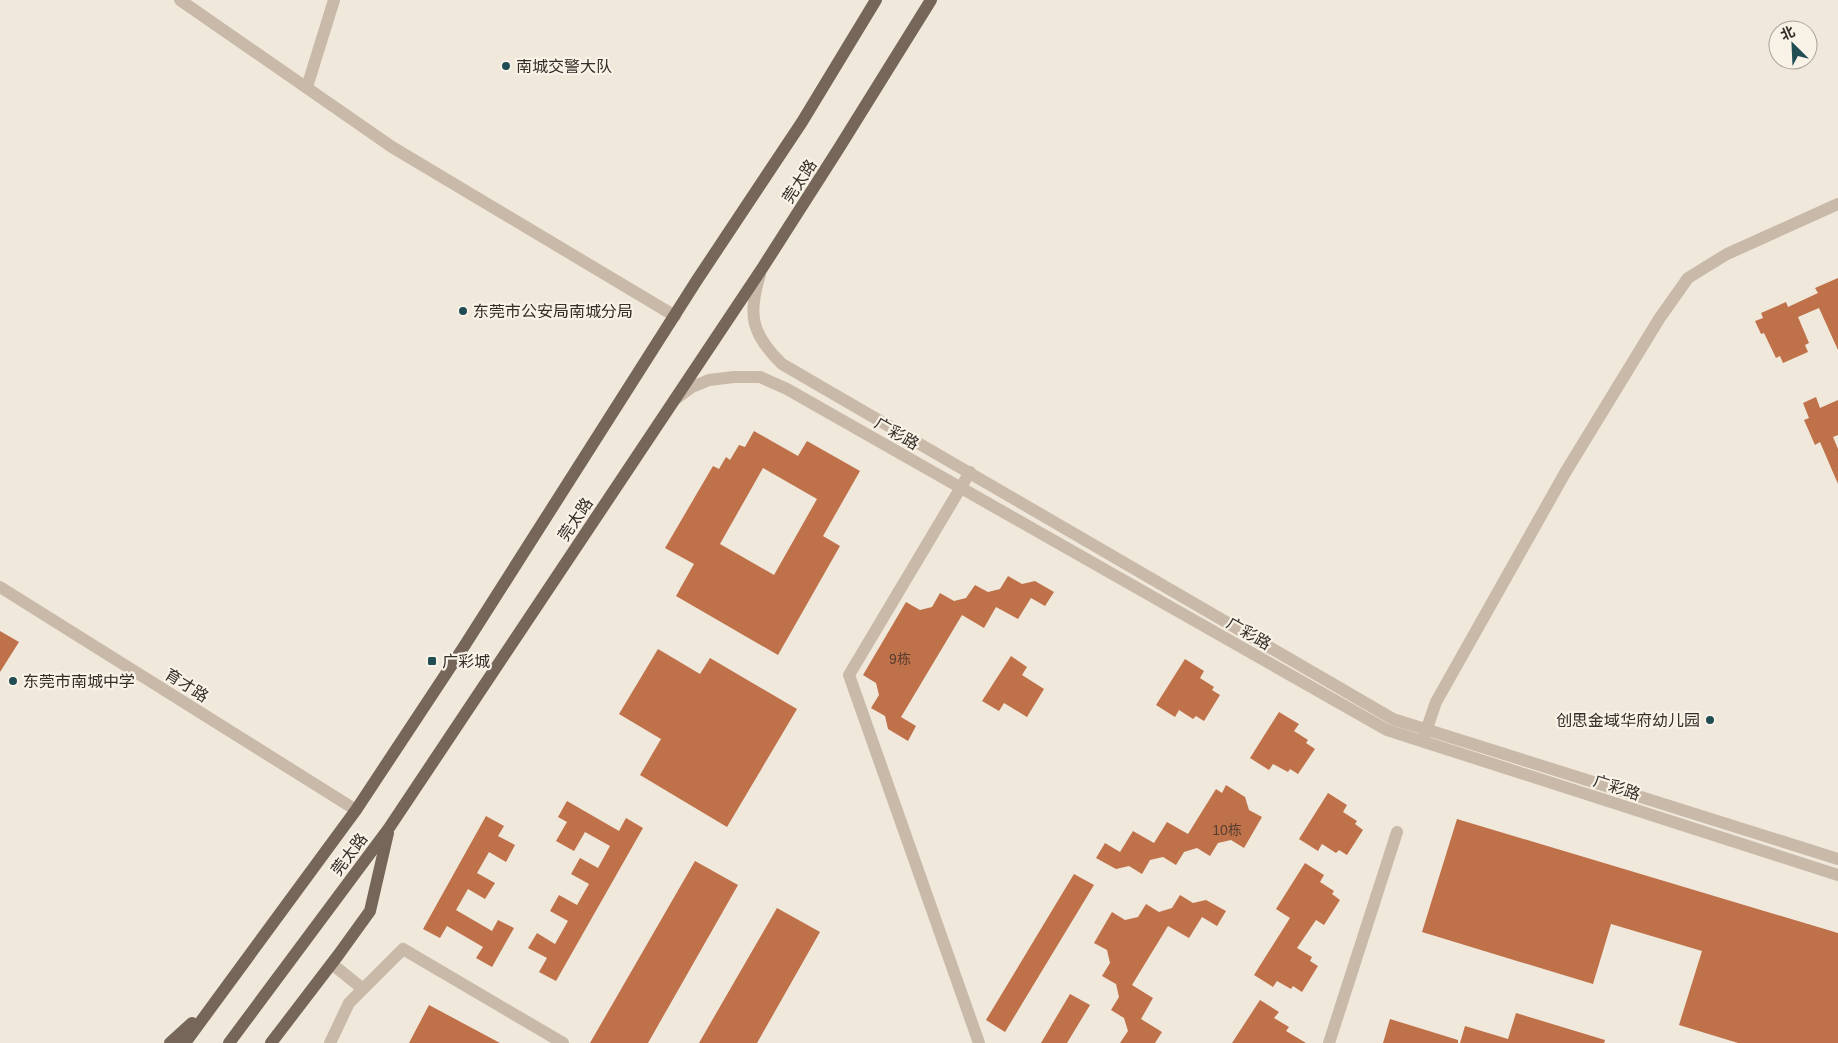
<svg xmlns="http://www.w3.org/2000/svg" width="1838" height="1043" viewBox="0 0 1838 1043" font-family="Helvetica,'Noto Sans SC',sans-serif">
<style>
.building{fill:#bf714a;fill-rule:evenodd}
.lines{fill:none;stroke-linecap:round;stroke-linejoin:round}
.minor{stroke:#c8b9a8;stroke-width:12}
.major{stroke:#76665a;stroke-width:12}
.poi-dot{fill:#204c54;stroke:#f8f2e7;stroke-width:2}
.labels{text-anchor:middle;stroke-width:4.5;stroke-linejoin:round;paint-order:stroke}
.number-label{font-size:14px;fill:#583e30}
.poi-label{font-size:16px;fill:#352d28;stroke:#f8f2e7;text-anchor:start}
.street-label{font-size:16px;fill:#352d28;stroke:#f8f2e7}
</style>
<rect width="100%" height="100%" fill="#f0e8db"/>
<path class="building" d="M1838,278V350L1819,308L1798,317L1809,343L1805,345L1808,352L1783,363L1780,356L1776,358L1764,333L1761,334L1755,321L1763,318L1761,313L1786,302L1788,307L1818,293L1815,288Z
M1816,397L1820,408L1838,400V435L1833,437L1838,449V484L1820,442L1815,445L1804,420L1809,418L1803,403Z
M754,431L798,456L807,441L860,471L823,536L840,546L778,655L676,596L694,564L665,548L713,466L719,469L726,457L730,460L739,445L745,447ZM763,468L817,499L774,575L720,544Z
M1008,576L1022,584L1035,581L1054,592L1045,606L1031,598L1018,619L996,607L984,628L962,615L901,717L916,726L908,741L888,729L885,716L871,708L879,695L876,683L863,675L906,602L920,610L932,607L940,593L954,601L966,598L975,585L988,592L1000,589Z
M0,631L19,642L0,672Z
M658,649L700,674L710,658L797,709L727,827L640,775L661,739L619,714Z
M1011,656L1027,667L1022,675L1044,689L1027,717L1004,703L999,711L982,701Z
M1185,659L1204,671L1200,678L1214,687L1212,690L1220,695L1204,721L1196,716L1193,719L1179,710L1175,717L1156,705Z
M1279,712L1299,724L1294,731L1308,740L1306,743L1315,749L1298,774L1290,769L1288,772L1273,764L1269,770L1250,758Z
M1226,785L1245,797L1249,810L1262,817L1244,848L1231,840L1218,843L1210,856L1197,848L1184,852L1176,865L1163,857L1150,860L1142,874L1129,866L1116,869L1096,858L1105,843L1120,852L1133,831L1154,843L1167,822L1188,834L1216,789L1222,793Z
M1328,793L1347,805L1343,812L1357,821L1355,824L1363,830L1347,855L1339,850L1336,853L1322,844L1318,851L1299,839Z
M567,801L619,831L626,818L643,828L556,981L539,972L547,958L528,948L537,933L555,944L568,921L550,911L559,895L577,905L589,884L571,874L580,858L598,868L610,846L585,832L574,851L556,841L567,822L558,817Z
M486,816L504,826L498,836L515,845L506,862L489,852L477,873L495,883L485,899L468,889L456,910L492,931L498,920L514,928L492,967L476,958L483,947L447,926L440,938L423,929Z
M1457,819L1838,933V1043H1738L1679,1025L1702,951L1611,924L1593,984L1422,932Z
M695,861L738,885L648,1043H590Z
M1305,863L1324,875L1320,882L1334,891L1332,894L1340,900L1324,925L1316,920L1297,948L1312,957L1310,961L1318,966L1302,992L1293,986L1291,989L1277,981L1273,987L1254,975L1290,918L1276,909Z
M1074,874L1094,885L1005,1032L986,1020Z
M1180,895L1193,903L1206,900L1226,911L1217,926L1202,917L1189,938L1168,926L1132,985L1153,998L1141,1019L1162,1032L1155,1043H1120L1128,1031L1124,1018L1111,1010L1119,997L1116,984L1102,976L1110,963L1107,950L1094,943L1112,912L1125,920L1138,917L1146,904L1159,912L1172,908Z
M777,908L820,932L757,1043H699Z
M1070,994L1090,1005L1067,1043H1041Z
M1260,1000L1279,1012L1274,1018L1289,1027L1286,1031L1306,1043H1232Z
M429,1005L500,1043H409Z
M1516,1013L1605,1040L1604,1043H1460L1465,1026L1508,1039Z
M1390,1019L1458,1040V1043H1383Z"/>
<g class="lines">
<path class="minor" d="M180,0L392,147L675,316
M307,87L334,0
M760,275C747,315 752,335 782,364L1393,719L1838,859
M677,398L692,387L709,380L734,377H760L787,389L1387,730L1838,875
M970,472L849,675L979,1043
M0,587L356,810
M1424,737L1436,702L1565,473L1659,319L1688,278L1727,254L1838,204
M332,964L363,989
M330,1043L349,1003L403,949L563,1043
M1329,1043L1397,832"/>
<path class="major" d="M170,1043L192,1023
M185,1043L356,810L463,648L697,280L802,122L876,0
M229,1043L389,828L763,267L839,148L931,0
M271,1043L339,954L370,911L388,833"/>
</g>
<g class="poi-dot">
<circle cx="506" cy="66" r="5"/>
<circle cx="463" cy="311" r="5"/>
<rect x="427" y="656" width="10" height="10" rx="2.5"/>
<circle cx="13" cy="681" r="5"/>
<circle cx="1710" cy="720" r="5"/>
</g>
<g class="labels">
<g class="number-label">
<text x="900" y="664">9栋</text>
<text x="1227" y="835">10栋</text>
</g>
<g class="poi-label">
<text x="516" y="72">南城交警大队</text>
<text x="473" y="317">东莞市公安局南城分局</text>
<text x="442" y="667">广彩城</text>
<text x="23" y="687">东莞市南城中学</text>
<text x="1700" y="726" text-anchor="end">创思金域华府幼儿园</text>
</g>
<g class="street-label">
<text transform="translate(799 181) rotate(-57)" y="6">莞太路</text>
<text transform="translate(897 433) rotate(30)" y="6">广彩路</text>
<text transform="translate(575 519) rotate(-56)" y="6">莞太路</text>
<text transform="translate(1249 633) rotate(30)" y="6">广彩路</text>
<text transform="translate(187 685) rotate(32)" y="6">育才路</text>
<text transform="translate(1617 787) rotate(18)" y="6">广彩路</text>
<text transform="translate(349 854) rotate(-53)" y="6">莞太路</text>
</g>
</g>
<g transform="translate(1793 45) rotate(336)"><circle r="24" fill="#f8f2e7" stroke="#aaa39b"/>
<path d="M0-4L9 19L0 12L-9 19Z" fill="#204c54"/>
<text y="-8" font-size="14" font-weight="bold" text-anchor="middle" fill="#352d28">北</text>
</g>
</svg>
